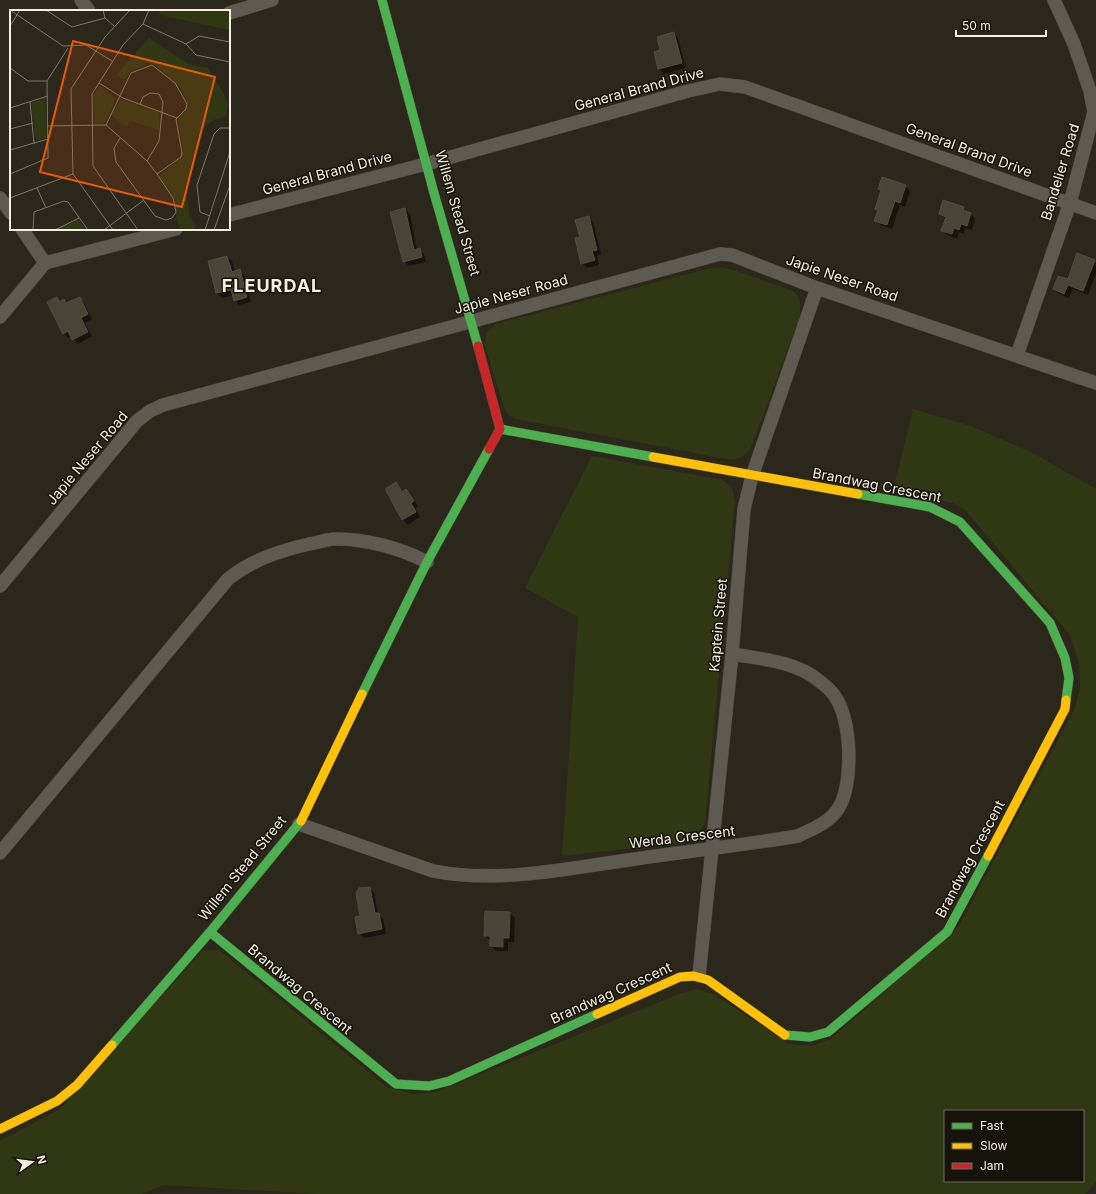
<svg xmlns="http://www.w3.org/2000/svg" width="1096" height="1194" viewBox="0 0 1096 1194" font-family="Inter,sans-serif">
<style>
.green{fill:#303713;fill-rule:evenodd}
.shadow{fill:#0007}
.building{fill:#494435;stroke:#514d43}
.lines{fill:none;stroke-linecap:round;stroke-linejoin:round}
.street-casing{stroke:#48453b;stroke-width:14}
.fast-casing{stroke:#48453b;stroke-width:10}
.slow-casing{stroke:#48453b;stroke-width:10}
.jam-casing{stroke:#48453b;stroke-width:10}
.street{stroke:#5e5a51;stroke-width:13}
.fast{stroke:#4caf50;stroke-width:9}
.slow{stroke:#ffc107;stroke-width:9}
.jam{stroke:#c62828;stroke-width:9}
.labels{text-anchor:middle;stroke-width:3;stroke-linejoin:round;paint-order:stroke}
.street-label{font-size:14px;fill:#f5f0e3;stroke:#16130a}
.district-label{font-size:18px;font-weight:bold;letter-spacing:1px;fill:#f5f0e3;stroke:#16130a}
.inset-road{fill:none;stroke:#7c776b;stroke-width:1}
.view{fill:#e8590c;fill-opacity:0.15;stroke:#e8590c;stroke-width:2}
.inset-edge{fill:none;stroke:#f5f0e3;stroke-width:2}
</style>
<rect width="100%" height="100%" fill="#2c271b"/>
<path class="green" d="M721,267L734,270L795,292L800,301V316L750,450L742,457L732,460L515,419L508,415L504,408L484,343L486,333L496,324L707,269Z
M913,409L971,426L1031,452L1096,489V1182L1085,1194H317L164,1185L142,1194H0V1141L60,1109L202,951L219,950L387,1087L412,1094L436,1092L682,993L697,989L714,994L789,1044L812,1046L831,1039L959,926L1075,708L1080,687L1079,663L1070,635L965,510L953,503L893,491ZM945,1111H1083V1181H945Z
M592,456L723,480L732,488L735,501L705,824C697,835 692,840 679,843L562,856L578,617L525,588Z"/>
<path class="shadow" d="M673,33L678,38L686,68L664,74L659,69L655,53L662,51Z
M905,186L910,191L905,207L900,205L892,229L880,225L875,220L878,211L876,209L882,192L879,189Z
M963,208L975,218L972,230L965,228L964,234L959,232L957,239L947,235L942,231L946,219L940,214Z
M405,209L410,214L417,250L419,249L424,254L426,262L409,266L404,262Z
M588,218L593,222L601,254L597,255L599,265L587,268L582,263L581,238Z
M1078,255L1096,263V274L1088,295L1073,289L1069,298L1059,294L1054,289L1068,280Z
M227,257L232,261L235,272L239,271L244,275L251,302L239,305L234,300L233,295L222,298L217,293L209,262Z
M80,298L84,303L92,319L85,323L92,336L78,344L71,336L68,338L64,333L56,299L60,302L64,300L68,304Z
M396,484L403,492L406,491L410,495L418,506L415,508L420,517L408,525L403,520L386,489Z
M370,888L374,893L378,914L383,919L386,934L364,938L359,933L361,916Z
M510,913L515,918L514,942H508V951H496L491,946V941L485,936Z"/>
<path class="building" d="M674,32L682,63L658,69L654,52L660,50L657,37Z
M882,177L906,185L900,203L895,201L887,225L874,221L878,210L875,209L881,190L878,189Z
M943,200L964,207L963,210L971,213L967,226L961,224L959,230L954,228L952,234L941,231L946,217L939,214Z
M405,208L414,250L420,248L422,257L403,262L390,212Z
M589,216L597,250L592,251L595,260L581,264L575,238L580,237L575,220Z
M1077,253L1095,260L1083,291L1068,285L1064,294L1053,289L1058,276L1068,279Z
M227,256L232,272L240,269L247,297L234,301L231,290L216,293L208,261Z
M57,297L59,302L64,299L66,303L80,297L88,314L81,318L88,332L72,340L68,331L63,334L47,302Z
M396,482L402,492L406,489L414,501L411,503L416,512L402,520L385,489Z
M370,887L375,913H379L382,929L358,934L355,917L360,916L356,893L359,888Z
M485,911L510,912L509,938H503V947L490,946V936H484Z"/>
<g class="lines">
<g class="street-casing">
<path id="street" d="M81,0L89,11
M229,13L272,0
M0,198L11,213
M229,215L426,164L688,91L720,84L745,87L1096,213
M22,229L45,263
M0,317L45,263L176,229
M1017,355L1070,203L1094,112L1090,91L1074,44L1054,0
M0,586L137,421L150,411L163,405L720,254L732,255L817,288L1096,383
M299,824L433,871C500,884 569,868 635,859C689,851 744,845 798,836C812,829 829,823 838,809C854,785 852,718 834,695C830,689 823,684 818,680C795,661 761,659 732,654
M0,853L228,579C252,560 279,551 309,544C316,543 325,540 333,539C364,538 400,548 427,562
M699,976L732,654L744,509L752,476L817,288"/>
</g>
<g class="fast-casing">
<path id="fast" d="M382,0L434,193L478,346
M500,429L653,457
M858,494L930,507L960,522L1050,623L1065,658L1069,678L1066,700
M362,694L427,562L489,449
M210,932L396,1084L429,1086L449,1081L597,1014
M785,1035L810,1037L828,1032L947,932L988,856
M112,1045L210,932L301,821"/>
</g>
<g class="slow-casing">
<path id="slow" d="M653,457L858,494
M301,821L362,694
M988,856L1065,709L1066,700
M597,1014L680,977L694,976L708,980L785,1035
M0,1129L57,1101L77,1085L112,1045"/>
</g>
<g class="jam-casing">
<path id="jam" d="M478,346L500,429L489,449"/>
</g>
<use href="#street" class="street"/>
<use href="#fast" class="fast"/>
<use href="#slow" class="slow"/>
<use href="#jam" class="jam"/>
</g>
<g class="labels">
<g class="street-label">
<text transform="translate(639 89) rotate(-15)" y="5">General Brand Drive</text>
<text transform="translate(969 150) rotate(20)" y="5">General Brand Drive</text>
<text transform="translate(1060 172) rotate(-73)" y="5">Bandelier Road</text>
<text transform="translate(327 173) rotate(-15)" y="5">General Brand Drive</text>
<text transform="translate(458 213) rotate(74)" y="5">Willem Stead Street</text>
<text transform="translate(842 278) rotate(19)" y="5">Japie Neser Road</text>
<text transform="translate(511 294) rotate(-15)" y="5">Japie Neser Road</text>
<text transform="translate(87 458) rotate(-50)" y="5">Japie Neser Road</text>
<text transform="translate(877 485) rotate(11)" y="5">Brandwag Crescent</text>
<text transform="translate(718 625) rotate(-85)" y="5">Kaptein Street</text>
<text transform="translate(682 837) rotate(-7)" y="5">Werda Crescent</text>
<text transform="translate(970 859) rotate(-62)" y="5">Brandwag Crescent</text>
<text transform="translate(242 868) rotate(-51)" y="5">Willem Stead Street</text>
<text transform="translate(300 989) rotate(40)" y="5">Brandwag Crescent</text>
<text transform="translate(611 993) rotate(-24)" y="5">Brandwag Crescent</text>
</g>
<g class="district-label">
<text x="272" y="292">FLEURDAL</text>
</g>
</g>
<g transform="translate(10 10)">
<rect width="220" height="220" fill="#2c271b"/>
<path d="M150,0H220V20L149,5ZM139,28L179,54L198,58L214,84L218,95L216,106L203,110L194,118L176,177L180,208L186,215L184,220H171L166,207L164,187L149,166L171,148L173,142L168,108L179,96L171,78L144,54L137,53L119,62L115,70L106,65ZM90,76L106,88L95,113L85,114L83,86ZM35,88L37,128L26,131L21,93ZM111,89L149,102V120L121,111L116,117L102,105ZM69,210L76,220H46L66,210Z" fill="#303713"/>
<path class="inset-road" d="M0,0L53,36L76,35L102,51M36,0L62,17L95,8M93,0L95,8L104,16M133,14L176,34L189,26L220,32M0,16L10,0M176,34L186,45L220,52M0,58L18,71H37M89,73L113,88L167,108M20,92L24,134M130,94L133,87L140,83L149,84L153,92L149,131L137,151M0,98L38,86M96,115L121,63L142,55L165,73L177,94L176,99L166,109L172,143L171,147L147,164M38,116L96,115L137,151L147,164L163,188L166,202L162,208L156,210L145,206L106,152L104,138L110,128M0,119L23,113M0,140L38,129M0,164L38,148L37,71L58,38M27,178L36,198M0,188L63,164M200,206L190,202L187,175L204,124L210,118H220M23,220L24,202L54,191L58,192L78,220M45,220L69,208M94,220L134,190M103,220L63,164L61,79L95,27L120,0M128,220L83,156L82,84L113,35L133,14L139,0M195,220L220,142M204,220L220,175"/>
<path class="view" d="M63,31L205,67L172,197L30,162Z"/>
<rect width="220" height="220" class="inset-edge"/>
</g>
<rect x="944" y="1110" width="140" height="72" fill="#16130a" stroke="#6f6b61"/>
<rect x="952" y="1123" width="20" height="6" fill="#4caf50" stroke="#6f6b61"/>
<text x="980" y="1130" font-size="12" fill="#f5f0e3">Fast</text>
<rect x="952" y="1143" width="20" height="6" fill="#ffc107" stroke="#6f6b61"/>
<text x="980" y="1150" font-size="12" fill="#f5f0e3">Slow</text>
<rect x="952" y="1163" width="20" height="6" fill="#c62828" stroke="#6f6b61"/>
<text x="980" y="1170" font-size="12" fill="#f5f0e3">Jam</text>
<g transform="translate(32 1162) rotate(76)" stroke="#16130a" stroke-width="3" paint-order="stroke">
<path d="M0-3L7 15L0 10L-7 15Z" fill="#f5f0e3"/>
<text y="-6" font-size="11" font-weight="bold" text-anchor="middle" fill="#f5f0e3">N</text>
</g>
<path d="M956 30v6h90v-6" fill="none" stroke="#f5f0e3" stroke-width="2"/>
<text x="962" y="30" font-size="12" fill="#f5f0e3" stroke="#16130a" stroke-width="3" paint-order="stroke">50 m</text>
</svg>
